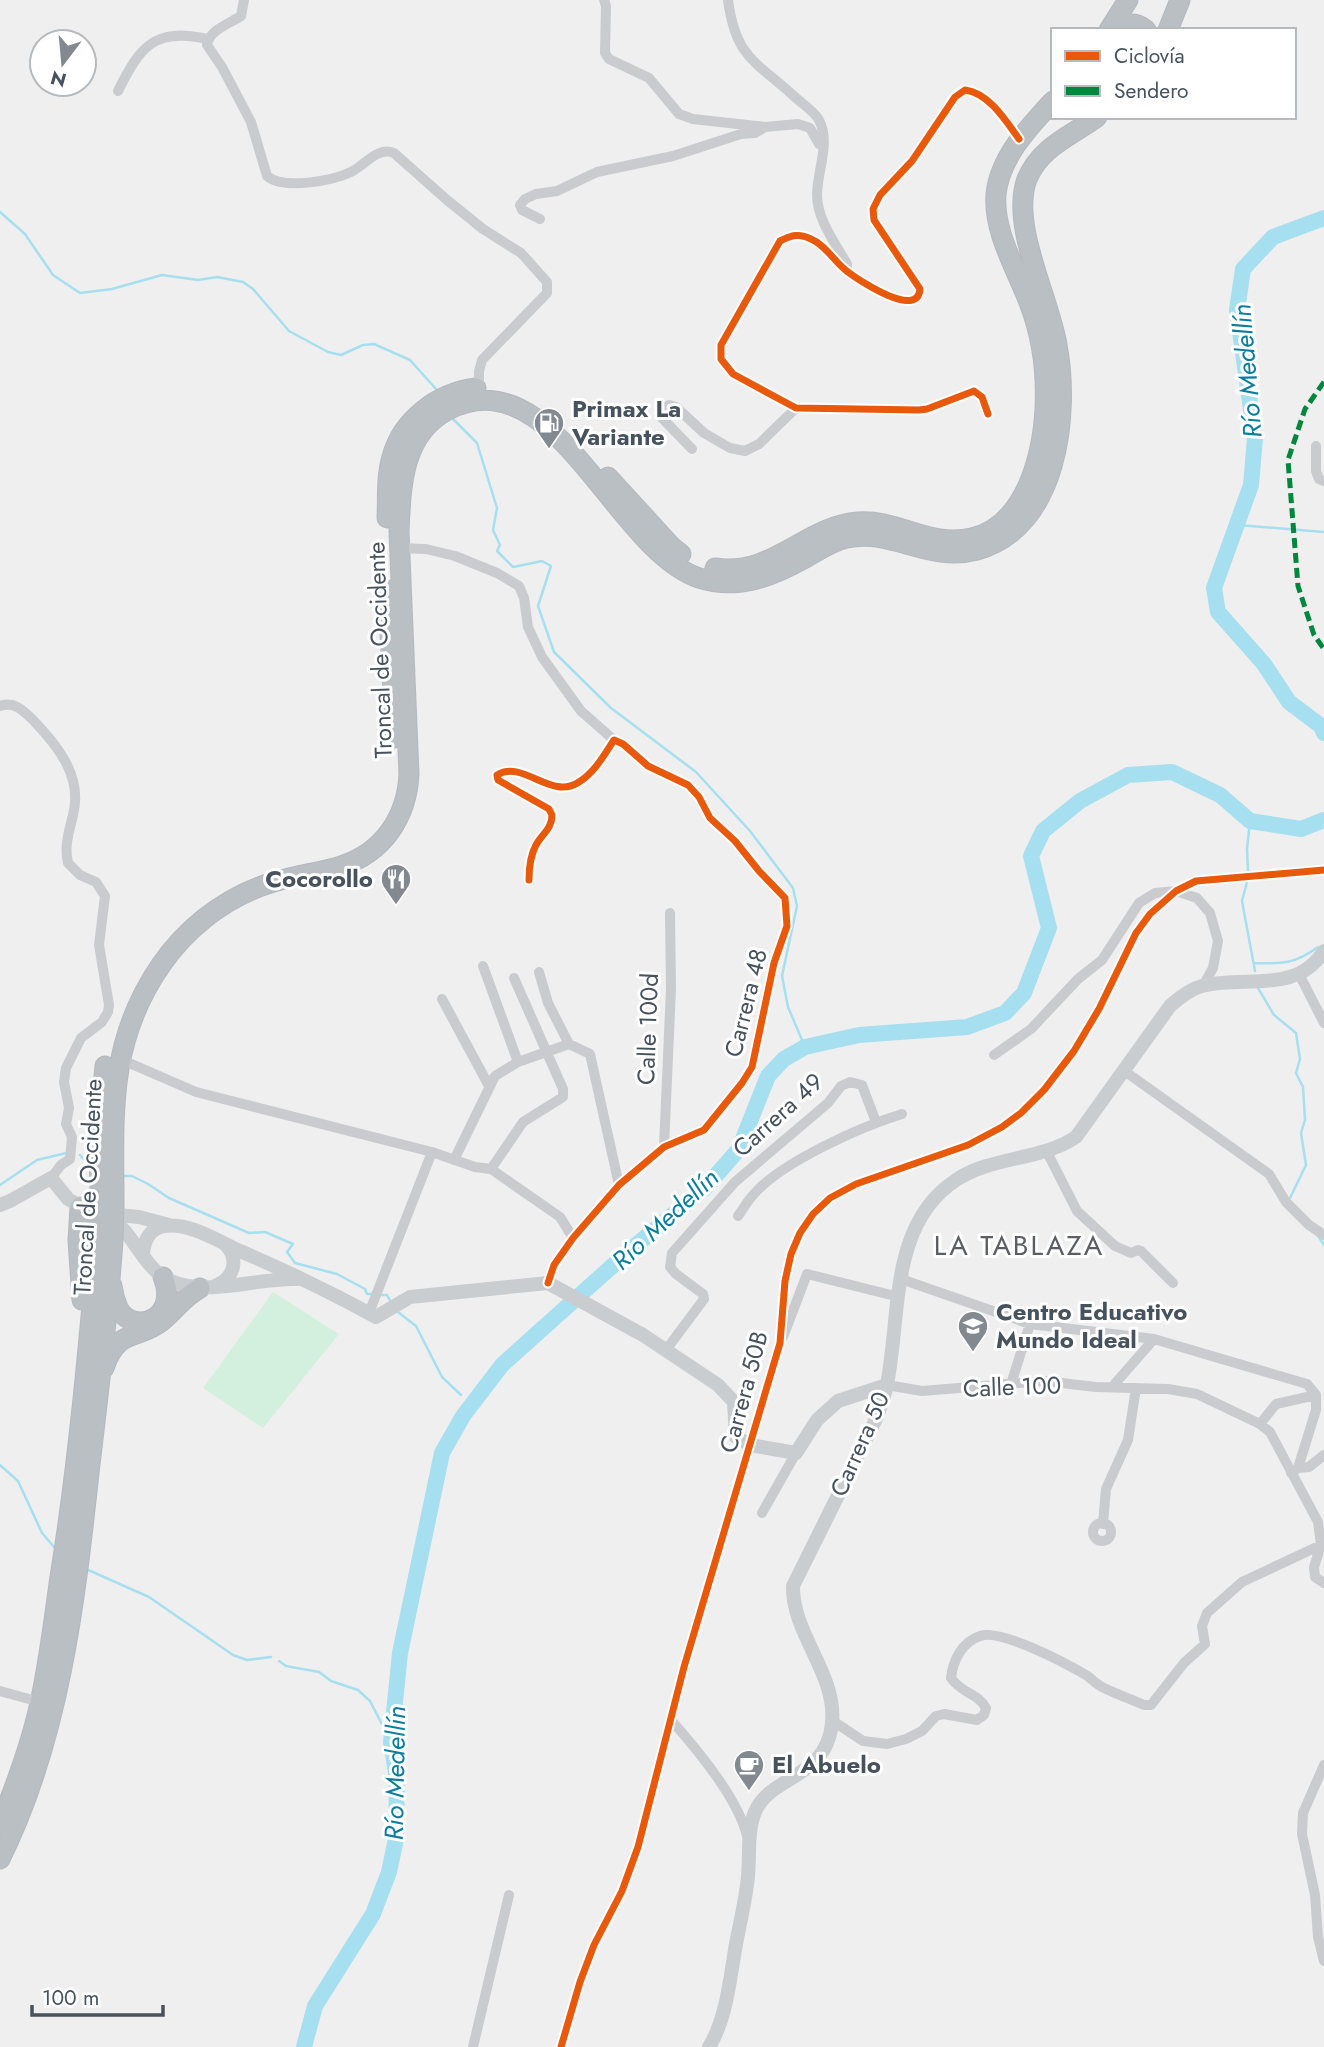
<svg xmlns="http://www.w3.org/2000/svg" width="1324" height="2047" viewBox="0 0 1324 2047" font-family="Jost,sans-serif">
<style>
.green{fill:#d3f0de}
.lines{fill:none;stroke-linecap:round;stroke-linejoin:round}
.stream{stroke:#a6dfef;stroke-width:2.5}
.river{stroke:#a6dfef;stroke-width:16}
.highway-casing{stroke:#b4b9bf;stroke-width:21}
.street{stroke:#c9cbce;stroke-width:10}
.secondary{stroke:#cacdd0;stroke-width:14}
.highway{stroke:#babfc4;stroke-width:19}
.highway-bridge-casing{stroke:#b4b9bf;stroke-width:21;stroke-linecap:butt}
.highway-bridge{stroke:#babfc4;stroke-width:19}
.quiet{stroke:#00873e;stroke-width:5;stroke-dasharray:10 5;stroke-linecap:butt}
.cycleway-casing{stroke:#fff;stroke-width:11}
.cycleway{stroke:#e8590c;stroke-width:7}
.labels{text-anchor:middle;stroke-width:6;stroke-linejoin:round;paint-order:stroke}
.poi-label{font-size:24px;font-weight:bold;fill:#46525d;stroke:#fff;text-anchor:start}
.street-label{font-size:24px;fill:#46525d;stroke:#fff}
.water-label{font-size:26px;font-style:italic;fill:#097d9e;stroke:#fff}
.quarter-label{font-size:28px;letter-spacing:2px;fill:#5b5f64;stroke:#fff}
</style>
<rect width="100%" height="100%" fill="#f0efef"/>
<path class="green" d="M273,1292L339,1334L263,1428L203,1388Z"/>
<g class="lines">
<path class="stream" d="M0,212L25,234L53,275L80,293L112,289L162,275L198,280L217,277L243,282L253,289L289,331L328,352L341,355L363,345L374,344L410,360L436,389
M452,418L477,443L497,508L493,530L500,545L497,551L513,567L542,561L551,566L538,606L554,652L611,708L696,772L750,831L793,888L797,906L782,976L788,1007L805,1047
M1238,525L1324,532
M1248,872L1247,849L1250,821
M1248,878L1242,901L1255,971
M1254,963C1282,964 1295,964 1318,947
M1258,988L1274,1015L1296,1033L1300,1059L1296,1073L1303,1087L1305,1120L1301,1133L1306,1165L1289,1200
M80,1155L90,1166
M121,1176H132L148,1184L169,1198L249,1233L265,1232L293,1244L287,1252L295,1263L337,1274L365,1289L367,1294H373
M0,1185L37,1160L66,1153
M1318,1236L1324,1245
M379,1295H387L392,1304
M398,1312L416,1326L442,1377L461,1395
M0,1465L18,1481L42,1533L55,1548
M86,1569L149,1597L233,1655L247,1660L271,1657
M279,1661L286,1666L319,1672L331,1681L358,1690L370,1701L391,1742"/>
<path class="river" d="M1324,218L1273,237L1243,269L1237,310L1255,438L1251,485L1214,588L1218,612L1264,664L1289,702L1321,726L1324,733
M304,2047L315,2006L373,1914L389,1872L396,1839L397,1779L391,1742L400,1653L442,1453L463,1416L502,1365L629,1251L705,1188L739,1149L768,1076L784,1059L805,1047L859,1035L967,1027L1005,1013L1024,993L1049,928L1031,856L1043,831L1080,801L1128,775L1172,772L1220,795L1250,821L1301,829L1324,820"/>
<g class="highway-casing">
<path id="highway" d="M1109,30L1128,0
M1112,30C1125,24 1135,20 1146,30
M1168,30L1180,0
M608,477L672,547L681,554
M387,518C388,498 386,477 392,457C402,419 438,393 476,388
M715,568C773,577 805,526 858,522C898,519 930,548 972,538C1002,531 1019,508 1030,481C1051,428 1050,358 1030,305C1017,270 993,232 996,194C1000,157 1029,127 1053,101
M388,590L395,738
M100,1203L99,1126L105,1066
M114,1205C114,1116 107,1043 161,965C185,930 220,902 259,887C286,876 314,874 341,866C383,853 407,817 409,774L399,532C401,486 402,434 448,410C554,355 614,549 699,578C738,591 773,576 807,557C820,550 832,541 847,538C893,528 927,563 977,550C1058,528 1070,414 1057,345C1049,297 1010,225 1027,179C1040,147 1071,136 1097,117
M80,1207L78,1240L82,1300
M112,1286C113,1293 115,1301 118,1308C134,1337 180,1318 163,1277
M104,1368C118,1327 137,1341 162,1321C177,1309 182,1298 200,1288
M0,1824C16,1785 31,1745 40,1703C49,1662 54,1619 60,1577C78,1465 88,1352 98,1239
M0,1859C59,1740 75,1604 89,1473C98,1396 108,1318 113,1240"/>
</g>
<path class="street" d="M244,0L241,16C229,24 209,30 207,45L222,67L251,122L267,176C283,190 332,181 351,172C365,165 378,146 394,153L447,200L483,229L521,253L547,282V293L482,360L479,371V388
M604,0L606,6L605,53L609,59L649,78L679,114L693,119L765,127L798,124L810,128L819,144L823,145
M728,0C736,59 756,61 796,98C803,104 815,112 819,120C831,143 817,171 817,195C817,219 835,243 847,264V269
M118,91C140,47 154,27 207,39
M540,219L522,210L520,205L525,199L536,194L557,191L597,172L673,156L741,134L755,133L762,129
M988,414L982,397L974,391L927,409L919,410L796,408L733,374L721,359V345L780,241C792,235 799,233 811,239C826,245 835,263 848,272C861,282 918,319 920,289L874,220L873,209L880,195L912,161L955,97L965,90C989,93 1006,121 1019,139
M1316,446V471L1319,479L1324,481
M692,449L662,418L665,407L669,405L676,407L704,433L730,448L745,451L759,444L796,408
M400,548L426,549L455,556L497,573L519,586L524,598L528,627L542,657L581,711L614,740
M0,706C14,701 23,710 33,720C58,746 83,777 73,815C69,832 64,846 68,863L80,875L96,882L105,896L99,945L109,1005L108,1012L102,1022L81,1038L66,1068L64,1082L69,1108L66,1124L72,1137L70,1159L61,1165L51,1178
M529,880C529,868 530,856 536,845C542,834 552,829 552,815L549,809L498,780L497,775C523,759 551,801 579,782C595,772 604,755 614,740L623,744L648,766L688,785L699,797L710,818L735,841L759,871L785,898L787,926L774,963L752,1067L742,1083L704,1130L664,1147L619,1185L573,1238L554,1265L548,1283
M483,966L518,1062
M539,972L548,1003L569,1044
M1299,974L1324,1023
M442,999L489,1086
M994,1055L1031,1029L1078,979L1102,960L1139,903L1155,893L1176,891L1197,898L1210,913L1218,941L1213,968L1203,986
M120,1059L196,1092L432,1152L369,1313
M1123,1070L1269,1174L1286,1202L1309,1225L1324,1235
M664,1147L671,989L670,913
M432,1152L475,1167L491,1169L560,1217L573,1238
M1047,1152L1077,1211L1115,1246L1131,1253L1138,1250L1141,1251L1173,1283
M454,1160L495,1076L518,1062L569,1044L590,1054L619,1185
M491,1169L523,1122L563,1097V1089L514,978
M738,1216C743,1209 748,1200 754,1194C782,1162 860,1127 902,1114
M901,1279L1030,1324L1154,1339L1307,1384L1316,1395
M783,1337L807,1274L899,1297
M666,1350L704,1299L703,1294L676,1274L670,1267L672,1253L735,1182L828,1103L841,1086L850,1082L862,1085L876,1122
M1011,1384L1030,1324
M887,1385L922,1391L1044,1381L1096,1387L1168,1389L1197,1394L1260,1424L1270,1432L1318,1522L1321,1545L1314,1567L1315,1577L1324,1583
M1112,1387L1154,1339
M1260,1424L1276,1404L1316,1395
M1298,1468L1309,1467L1324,1455
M1291,1473L1298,1468L1316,1410V1395
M762,1513L796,1453
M1093 1532a9 9 0 1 1 18 0a9 9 0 1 1-18 0Z
M1103,1524L1106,1489L1128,1440L1136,1388
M0,1691L40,1702
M670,1719C696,1748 738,1798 747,1836
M833,1721L863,1741L887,1744L906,1739L922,1731L936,1716L944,1714L977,1720L984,1715L986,1708C978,1693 962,1694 951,1678C953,1660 962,1642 980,1636C1000,1628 1067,1664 1086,1675C1092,1679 1097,1685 1104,1688C1116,1694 1131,1699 1144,1705H1151L1184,1663L1205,1644L1202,1626L1207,1613L1242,1582L1321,1545
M1324,1765L1303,1813L1302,1834L1315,1895L1318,1937L1324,1961
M473,2047L509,1895
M561,2047L580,1982L594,1945L622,1891L638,1847L684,1667L780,1343L785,1281L791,1254L800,1233L813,1214L830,1198L856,1184L968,1145L1002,1127L1021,1113L1044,1090L1074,1051L1099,1009L1136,933L1150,914L1176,891L1196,881L1324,870"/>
<path class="secondary" d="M0,1205L10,1201L51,1178L68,1199L87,1210
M107,1214L139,1217L169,1225
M110,1217C131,1232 140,1258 159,1274C194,1302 255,1277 297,1279
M143,1254C144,1241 149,1229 164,1226C189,1222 218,1241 240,1251C287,1271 332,1293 376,1317L410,1297L548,1283L643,1335L718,1385L734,1402L736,1437L750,1445L796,1453L817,1420L838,1401L887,1385
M217,1285C235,1277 239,1258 225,1244
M709,2047C727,2018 730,1977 736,1944C740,1922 746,1899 748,1876C750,1855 747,1831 755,1812C769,1776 827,1779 832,1723C837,1674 792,1634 793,1586L876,1419C880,1408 885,1396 887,1384C901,1314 889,1224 956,1180C992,1156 1040,1161 1076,1137L1170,1006C1179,998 1190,989 1202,986C1244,975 1296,995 1324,951"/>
<use href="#highway" class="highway"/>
<g class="highway-bridge-casing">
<path id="highway-bridge" d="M98,1239L100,1203
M113,1240L114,1205"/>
</g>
<use href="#highway-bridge" class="highway-bridge"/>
<path class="quiet" d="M1324,382L1305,409L1288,460L1298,586L1314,635L1324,649"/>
<g class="cycleway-casing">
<path id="cycleway" d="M988,414L982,397L974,391L927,409L919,410L796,408L733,374L721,359V345L780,241C792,235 799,233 811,239C826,245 835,263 848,272C861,282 918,319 920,289L874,220L873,209L880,195L912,161L955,97L965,90C989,93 1006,121 1019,139
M529,880C529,868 530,856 536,845C542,834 552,829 552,815L549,809L498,780L497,775C523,759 551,801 579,782C595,772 604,755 614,740L623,744L648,766L688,785L699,797L710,818L735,841L759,871L785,898L787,926L774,963L752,1067L742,1083L704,1130L664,1147L619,1185L573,1238L554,1265L548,1283
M561,2047L580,1982L594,1945L622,1891L638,1847L684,1667L780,1343L785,1281L791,1254L800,1233L813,1214L830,1198L856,1184L968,1145L1002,1127L1021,1113L1044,1090L1074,1051L1099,1009L1136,933L1150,914L1176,891L1196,881L1324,870"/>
</g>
<use href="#cycleway" class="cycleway"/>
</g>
<defs>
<g id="fuel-pin" transform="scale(1.575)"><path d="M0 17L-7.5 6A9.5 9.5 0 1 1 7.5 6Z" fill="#828990" stroke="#fff"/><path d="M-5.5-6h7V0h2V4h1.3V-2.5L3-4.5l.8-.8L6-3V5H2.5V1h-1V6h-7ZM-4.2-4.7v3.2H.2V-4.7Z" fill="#fff"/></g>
<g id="restaurant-pin" transform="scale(1.575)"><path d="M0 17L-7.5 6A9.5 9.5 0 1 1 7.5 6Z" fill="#828990" stroke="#fff"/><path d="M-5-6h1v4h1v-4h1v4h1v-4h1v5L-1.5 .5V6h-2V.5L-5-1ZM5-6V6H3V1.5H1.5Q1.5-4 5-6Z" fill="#fff"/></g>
<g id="school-pin" transform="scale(1.575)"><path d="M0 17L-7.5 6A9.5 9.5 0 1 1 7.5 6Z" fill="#828990" stroke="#fff"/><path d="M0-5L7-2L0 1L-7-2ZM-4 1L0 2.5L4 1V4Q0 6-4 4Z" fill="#fff"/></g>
<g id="cafe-pin" transform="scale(1.575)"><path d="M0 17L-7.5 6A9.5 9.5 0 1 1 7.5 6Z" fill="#828990" stroke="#fff"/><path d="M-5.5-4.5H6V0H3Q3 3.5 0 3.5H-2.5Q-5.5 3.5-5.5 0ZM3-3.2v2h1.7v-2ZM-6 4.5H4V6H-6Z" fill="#fff"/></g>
</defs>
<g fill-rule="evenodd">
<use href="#fuel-pin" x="549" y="423"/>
<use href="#restaurant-pin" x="396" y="879"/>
<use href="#school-pin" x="973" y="1326"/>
<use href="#cafe-pin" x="749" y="1765"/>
</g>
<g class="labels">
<g class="poi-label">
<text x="572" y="417">Primax La<tspan x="572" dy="28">Variante</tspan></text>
<text x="373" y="887" text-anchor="end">Cocorollo</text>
<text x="996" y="1320">Centro Educativo<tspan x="996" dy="28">Mundo Ideal</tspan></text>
<text x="772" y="1773">El Abuelo</text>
</g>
<g class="street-label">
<text transform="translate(380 650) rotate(-92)" y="8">Troncal de Occidente</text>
<text transform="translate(746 1003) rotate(-76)" y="8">Carrera 48</text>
<text transform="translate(648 1029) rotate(-88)" y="8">Calle 100d</text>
<text transform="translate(778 1115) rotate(-42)" y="8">Carrera 49</text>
<text transform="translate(88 1187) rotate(-87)" y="8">Troncal de Occidente</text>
<text transform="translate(1012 1387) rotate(-2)" y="8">Calle 100</text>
<text transform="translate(744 1392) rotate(-75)" y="8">Carrera 50B</text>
<text transform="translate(860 1444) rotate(-66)" y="8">Carrera 50</text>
</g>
<g class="water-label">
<text transform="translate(1247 371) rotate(-95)" y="9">Río Medellín</text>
<text transform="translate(665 1219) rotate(-43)" y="9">Río Medellín</text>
<text transform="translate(395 1773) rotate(-89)" y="9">Río Medellín</text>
</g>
<g class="quarter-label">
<text x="1019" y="1255">LA TABLAZA</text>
</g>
</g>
<rect x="1051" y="28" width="245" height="91" fill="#ffffff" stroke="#b5babe" stroke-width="2"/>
<rect x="1065" y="51" width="35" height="10" fill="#e8590c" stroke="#b5babe" stroke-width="2"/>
<text x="1114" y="63" font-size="21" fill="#46525d">Ciclovía</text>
<rect x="1065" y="86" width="35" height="10" fill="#00873e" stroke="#b5babe" stroke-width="2"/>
<text x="1114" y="98" font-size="21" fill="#46525d">Sendero</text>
<g transform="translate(63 63) rotate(196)"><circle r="33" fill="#ffffff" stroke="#b5babe" stroke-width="2"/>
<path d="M0-5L12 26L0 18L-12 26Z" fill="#828990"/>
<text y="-10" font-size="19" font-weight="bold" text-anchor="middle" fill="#46525d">N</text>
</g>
<path d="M32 2005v10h131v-10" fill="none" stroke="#46525d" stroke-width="3.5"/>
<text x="42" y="2005" font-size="21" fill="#46525d" stroke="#ffffff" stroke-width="5" paint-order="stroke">100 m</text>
</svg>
